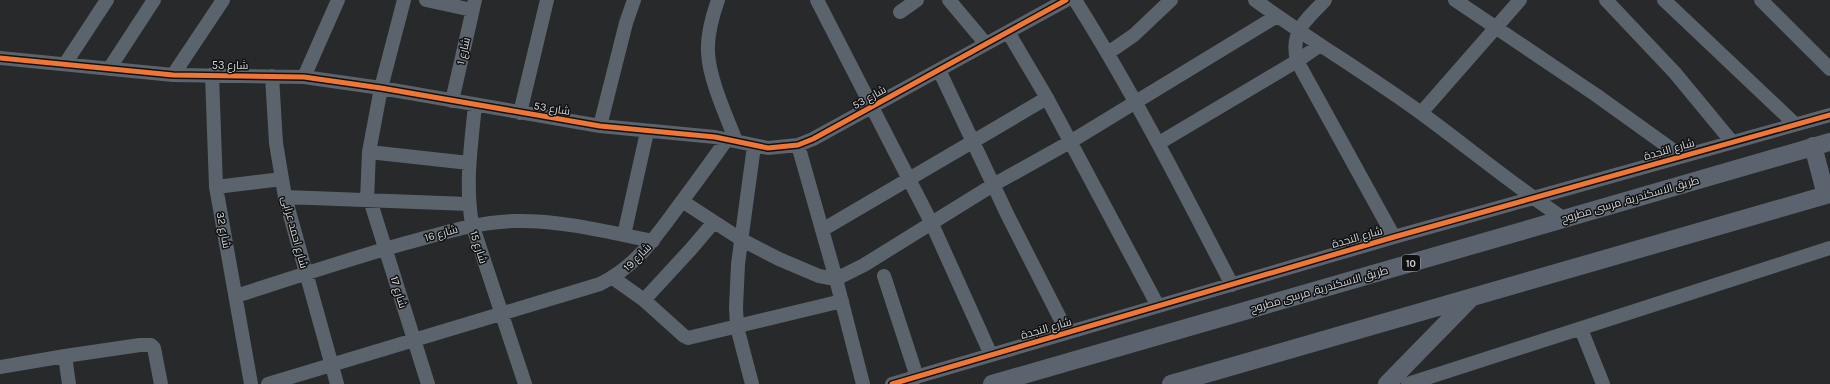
<svg xmlns="http://www.w3.org/2000/svg" width="1830" height="384" viewBox="0 0 1830 384" font-family="Karla,Cairo,sans-serif">
<style>
.lines{fill:none;stroke-linecap:round;stroke-linejoin:round}
.minor{stroke:#5b636c;stroke-width:14}
.major{stroke:#5b646e;stroke-width:18}
.cycleway-casing{stroke:#101113;stroke-width:8}
.cycleway{stroke:#f07635;stroke-width:5}
.labels{text-anchor:middle;stroke-width:3;stroke-linejoin:round;paint-order:stroke}
.shield{fill:#101113;stroke:#999b9c;stroke-width:1}
.shield-label{font-size:10px;font-weight:bold;fill:#d4d6d7}
.street-label{font-size:11px;fill:#d4d6d7;stroke:#101113}
</style>
<rect width="100%" height="100%" fill="#28292a"/>
<g class="lines">
<path class="minor" d="M426,0L472,10
M718,0C712,17 707,34 708,52C709,79 726,115 736,141
M817,0L932,224L991,355
M949,0L986,44
M1075,0C1133,92 1182,188 1232,285
M1255,0C1310,40 1367,74 1421,113C1469,148 1514,186 1563,218
M1325,0C1306,21 1290,30 1297,61L1394,237
M1455,0L1596,95L1681,156
M1606,0L1675,73L1732,142
M1664,0L1795,124
M1761,0L1830,69
M900,12L917,0
M1008,32L1047,98L1158,306
M1108,53L1134,35L1171,0
M0,58L173,75L304,77L381,88L600,126L715,137L768,148L798,145L813,139L1066,0
M65,64L107,0
M109,69L154,0
M939,70L1008,216L1067,332
M173,75L223,0
M212,75L216,187L251,384
M272,76L276,143L285,197L337,384
M304,77L338,0
M452,101L475,0
M475,105C471,147 465,183 472,224L525,384
M520,113L547,0
M1421,113L1520,0
M600,126L626,23L634,0
M1159,143L1297,61L1319,46
M798,145L836,279L863,384
M369,152L469,163
M216,187L282,179
M285,197L468,204
M367,200L369,152L381,88L404,0
M370,200L428,384
M682,201L742,240L779,259L819,276L836,279L864,265L993,185L1070,142L1277,16
M822,230L1047,98
M624,235L647,132
M884,276L917,377
M613,278L644,300L684,336L688,338L842,301
M236,296C292,278 349,259 406,243C444,233 476,222 515,221C561,220 608,232 653,241
M644,300L691,249L714,222
M1581,329L1603,384
M65,356L140,345H151L154,348L161,384
M0,367L65,356L69,384
M268,384L600,284C637,266 656,236 680,204C696,182 712,161 727,139
M752,384L737,327L736,308L738,264L754,146
M892,384L1394,237L1830,115
M1408,384L1830,248"/>
<path class="major" d="M1813,146L1826,195
M992,384L1830,142
M1171,384L1830,194
M1387,384L1472,297"/>
<g class="cycleway-casing">
<path id="cycleway" d="M0,58L173,75L304,77L381,88L600,126L715,137L768,148L798,145L813,139L1066,0
M892,384L1394,237L1830,115"/>
</g>
<use href="#cycleway" class="cycleway"/>
</g>
<g class="labels">
<rect class="shield" x="1402" y="255" width="18" height="16" rx="3"/>
<g class="shield-label">
<text x="1411" y="267">10</text>
</g>
<g class="street-label">
<text transform="translate(463 51) rotate(-77)" y="4">شارع 1</text>
<text x="230" y="69">شارع 53</text>
<text transform="translate(869 97) rotate(-29)" y="4">شارع 53</text>
<text transform="translate(552 108) rotate(9)" y="4">شارع 53</text>
<text transform="translate(1669 149) rotate(-16)" y="4">شارع النجدة</text>
<text transform="translate(1630 199) rotate(-16)" y="4">طريق الاسكندرية, مرسى مطروح</text>
<text transform="translate(224 230) rotate(79)" y="4">شارع 32</text>
<text transform="translate(295 232) rotate(75)" y="4">شارع احمد عرابى</text>
<text transform="translate(441 233) rotate(-16)" y="4">شارع 16</text>
<text transform="translate(1357 237) rotate(-16)" y="4">شارع النجدة</text>
<text transform="translate(479 247) rotate(72)" y="4">شارع 15</text>
<text transform="translate(637 257) rotate(-45)" y="4">شارع 19</text>
<text transform="translate(1319 289) rotate(-16)" y="4">طريق الاسكندرية, مرسى مطروح</text>
<text transform="translate(399 292) rotate(73)" y="4">شارع 17</text>
<text transform="translate(1046 328) rotate(-16)" y="4">شارع النجدة</text>
</g>
</g>
</svg>
